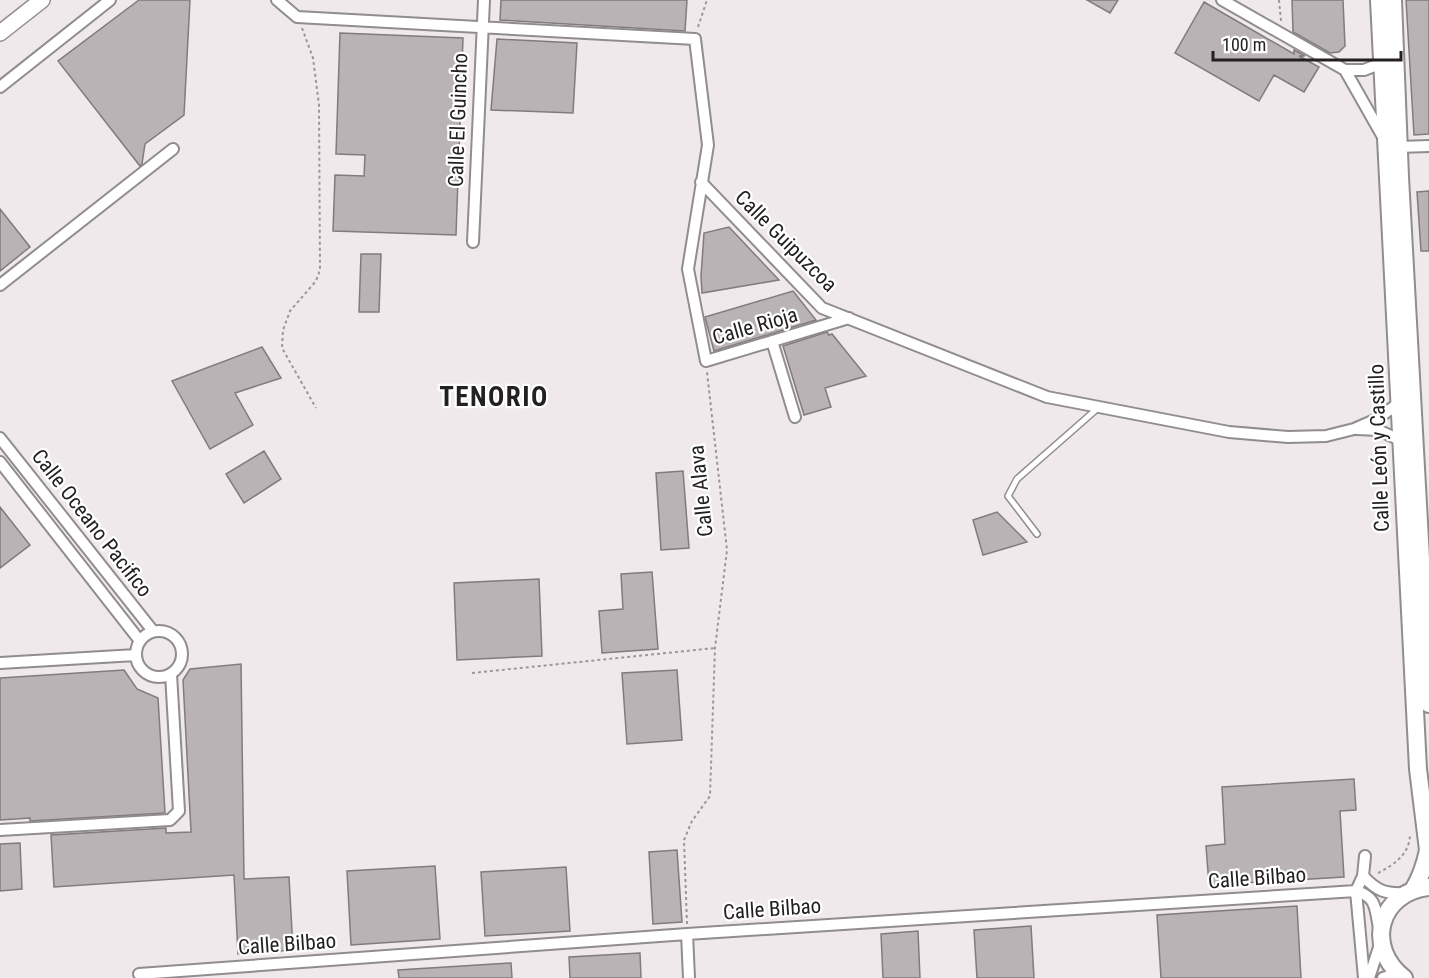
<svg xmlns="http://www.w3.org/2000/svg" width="1429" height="978" viewBox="0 0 1429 978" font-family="'Roboto Condensed',sans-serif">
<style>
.building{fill:#b9b3b5;stroke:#817b7d;stroke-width:1.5}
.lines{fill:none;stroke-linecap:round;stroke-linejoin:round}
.service-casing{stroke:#918c8e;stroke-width:8}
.minor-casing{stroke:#918c8e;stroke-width:14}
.secondary-casing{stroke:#918c8e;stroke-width:18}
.primary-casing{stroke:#918c8e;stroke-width:20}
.path{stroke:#9b9799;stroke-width:2;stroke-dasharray:3 3;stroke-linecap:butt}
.service{stroke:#fff;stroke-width:5}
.minor{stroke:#fff;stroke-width:10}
.secondary{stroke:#fff;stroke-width:15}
.primary{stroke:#fff;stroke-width:16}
.labels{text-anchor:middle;stroke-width:4.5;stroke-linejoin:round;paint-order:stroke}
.street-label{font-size:21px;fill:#222021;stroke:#fff}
.district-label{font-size:27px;font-weight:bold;letter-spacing:1.5px;fill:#222021;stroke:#fff}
</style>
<rect width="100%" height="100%" fill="#efe9ec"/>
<path class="building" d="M139,0H190L184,115L145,144L142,164L140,166L58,61Z
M501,0H687L685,31L500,20Z
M1087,0H1118L1110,13Z
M1292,0H1343L1345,46L1339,52L1330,53L1293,32Z
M1406,0H1429V134L1414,135Z
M1204,2L1294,54V50L1305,56H1299L1319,67L1304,92L1274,75L1259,101L1175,53Z
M340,33L463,38L456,235L333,231L335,175L364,176L365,155L336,154Z
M497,39L577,43L573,113L491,110Z
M1429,191V251H1421L1417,192Z
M0,209L30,247L0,271Z
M729,227L779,280L702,293L701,276L704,233Z
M361,254H381L379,312H359Z
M793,291L816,320L714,351L705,317Z
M827,332L829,335L832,334L866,376L825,388L831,407L804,415L783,346Z
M262,347L281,378L235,393L253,425L210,449L172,381Z
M264,451L281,479L244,503L226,474Z
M683,471L689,548L661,550L656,473Z
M0,507L30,545L0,568Z
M997,512L1027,542L983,555L973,520Z
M652,572L658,649L602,653L599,611L623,609L621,574Z
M539,579L542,656L457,660L454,583Z
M241,664L244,879L289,877L293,950L238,954L234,875L54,887L51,835L166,828V833L191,832L183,680L190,669Z
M124,670L137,689L158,698L165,813L30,821V818L0,820V678Z
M677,670L682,740L627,744L622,673Z
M1354,779L1356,810L1340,811L1344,877L1209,885L1206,846L1225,844L1222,787Z
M20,843L22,889L0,891V844Z
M677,850L682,922L653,924L649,852Z
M435,866L440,939L351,945L347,871Z
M566,867L570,931L485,936L481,872Z
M1297,906L1301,978H1161L1157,915Z
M1031,926L1034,978H977L974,930Z
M918,931L920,978H883L881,934Z
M640,953L641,978H570L569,957Z
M511,963L512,978H399L398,970Z"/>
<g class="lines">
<g class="service-casing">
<path id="service" d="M1037,534L1008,496L1017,479L1098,408"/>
</g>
<g class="minor-casing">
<path id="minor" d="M277,0L297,17L695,39L708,145L688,269L706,361L849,318
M1222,0L1345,70L1383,137
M1345,70H1364L1382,63
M0,87L110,0
M1398,147L1429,146
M701,182L822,308L1047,397L1229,432L1288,437L1326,436L1354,429L1377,419L1399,403
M473,242L484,0
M0,285L173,149
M772,341L795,417
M1357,429L1378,430L1400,440
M0,438L153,631
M0,462L140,641
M136 654a23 23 0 1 1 46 0a23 23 0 1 1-46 0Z
M0,663L136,655
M0,830L170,820L179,811L171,674
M1363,876C1377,891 1385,894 1405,893
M687,934L689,978
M139,974L687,934L1356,891C1377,897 1375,909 1379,928
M1364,978L1356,891L1363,876L1365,856
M1369,978L1381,941
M1383,978L1398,973"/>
</g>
<g class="secondary-casing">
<path id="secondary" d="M0,33L42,0"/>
</g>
<g class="primary-casing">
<path id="primary" d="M1379,0L1418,769L1428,850C1425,865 1421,877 1413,890
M1393,0L1400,177L1429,704
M1404,978C1364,947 1379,892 1429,887"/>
</g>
<path class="path" d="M1279,0L1281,21
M698,27L707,0
M302,28L313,58L319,105L320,270L316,281L290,311L283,330L282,348L316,408
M472,673L715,648
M1378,873C1394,865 1410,854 1410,834
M687,924L684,840L692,821L710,796L715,648L727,550L707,372"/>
<use href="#service" class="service"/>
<use href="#minor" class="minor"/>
<use href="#secondary" class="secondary"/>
<use href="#primary" class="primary"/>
</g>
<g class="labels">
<g class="street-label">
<text transform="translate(458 120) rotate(-88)" y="7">Calle El Guincho</text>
<text transform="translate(786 241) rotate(45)" y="7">Calle Guipuzcoa</text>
<text transform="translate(755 326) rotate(-16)" y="7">Calle Rioja</text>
<text transform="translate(1379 448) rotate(-92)" y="7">Calle León y Castillo</text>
<text transform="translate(701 491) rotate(-96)" y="7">Calle Alava</text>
<text transform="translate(92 523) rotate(52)" y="7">Calle Oceano Pacifico</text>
<text transform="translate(1257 878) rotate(-4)" y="7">Calle Bilbao</text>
<text transform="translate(772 909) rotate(-4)" y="7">Calle Bilbao</text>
<text transform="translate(287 944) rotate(-4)" y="7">Calle Bilbao</text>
</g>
<g class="district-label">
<text x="494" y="406">TENORIO</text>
</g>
</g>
<path d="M1213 51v9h188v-9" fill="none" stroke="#222021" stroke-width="3"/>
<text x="1222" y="51" font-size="18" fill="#222021" stroke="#ffffff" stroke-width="4.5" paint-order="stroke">100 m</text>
</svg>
